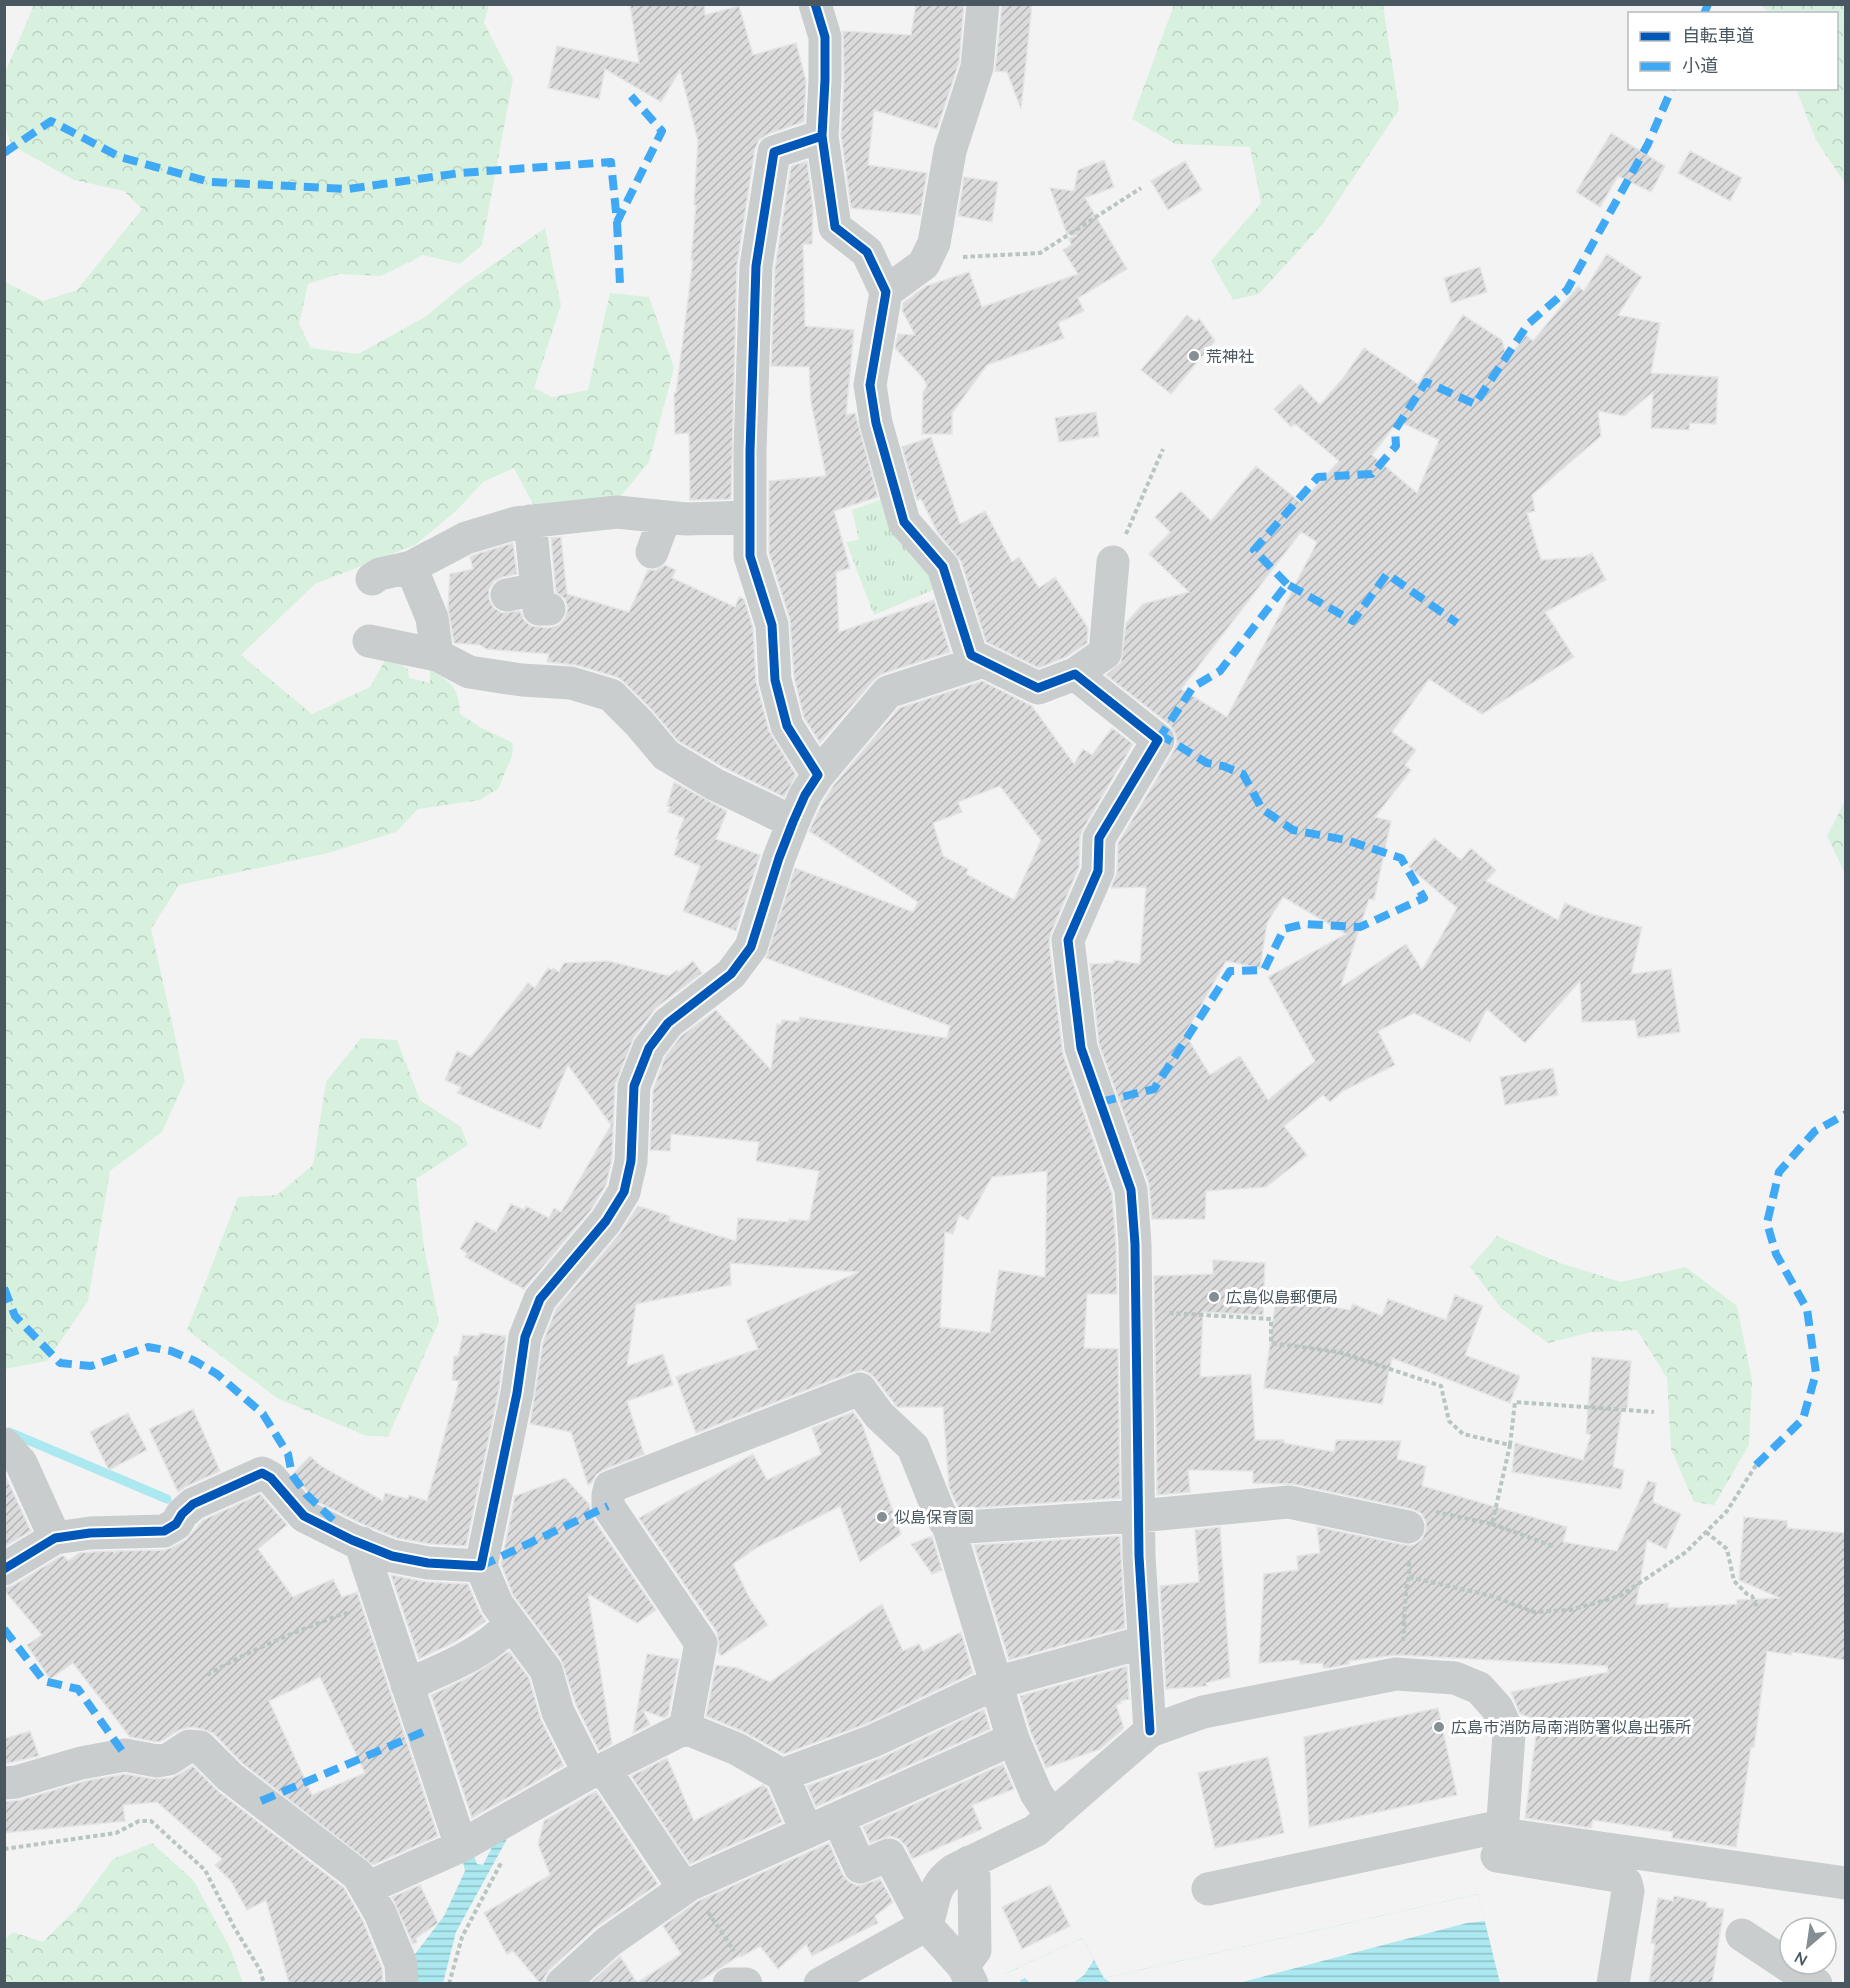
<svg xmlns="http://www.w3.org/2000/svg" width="1850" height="1988" viewBox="0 0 1850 1988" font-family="Quicksand,'Noto Sans JP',sans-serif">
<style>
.grass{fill:url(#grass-tufts)}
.forest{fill:url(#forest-crowns)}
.water{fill:url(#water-rules)}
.pier{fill:#f3f3f3}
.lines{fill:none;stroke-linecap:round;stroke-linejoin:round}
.stream{stroke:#ace8ef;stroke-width:9}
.building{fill:url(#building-hatch);stroke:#e4e5e6;stroke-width:1.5;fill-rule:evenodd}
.path{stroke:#b9c5c0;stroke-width:4;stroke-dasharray:4.5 3;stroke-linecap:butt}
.minor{stroke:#cacdce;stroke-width:33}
.quiet{stroke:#3fa9f5;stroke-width:8;stroke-dasharray:15 8;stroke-linecap:butt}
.cycleway-casing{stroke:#fff;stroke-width:13}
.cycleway{stroke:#0057b8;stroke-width:9}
.poi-dot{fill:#848e93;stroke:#fff;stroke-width:2}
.labels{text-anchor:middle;stroke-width:6;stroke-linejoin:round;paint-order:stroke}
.poi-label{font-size:16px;fill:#495760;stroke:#fff;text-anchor:start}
</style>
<defs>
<pattern id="grass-tufts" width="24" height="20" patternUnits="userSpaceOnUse" patternTransform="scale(1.5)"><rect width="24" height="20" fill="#d8f1df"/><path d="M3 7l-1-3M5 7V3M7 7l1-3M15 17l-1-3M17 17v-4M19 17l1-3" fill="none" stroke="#bbd1c2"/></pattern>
<pattern id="forest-crowns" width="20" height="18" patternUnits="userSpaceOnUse" patternTransform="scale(1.5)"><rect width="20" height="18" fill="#d8f1df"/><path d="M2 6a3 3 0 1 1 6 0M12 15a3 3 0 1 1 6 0" fill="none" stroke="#bbd1c2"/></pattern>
<pattern id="water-rules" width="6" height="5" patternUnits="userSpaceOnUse" patternTransform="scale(1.5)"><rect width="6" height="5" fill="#ace8ef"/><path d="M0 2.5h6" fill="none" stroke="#8ebfc5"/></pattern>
<pattern id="building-hatch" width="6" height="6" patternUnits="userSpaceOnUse" patternTransform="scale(1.5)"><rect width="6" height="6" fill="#dbdbdc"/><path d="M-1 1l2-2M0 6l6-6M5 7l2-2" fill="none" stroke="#b4b4b6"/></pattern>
</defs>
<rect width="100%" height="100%" fill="#f3f3f3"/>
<path class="grass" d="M888,497L942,586L874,615L846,542L859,540L852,510Z"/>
<path class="forest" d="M34,5H489L484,23L513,79L482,245L460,264L423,255L381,276L339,274L308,284L299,324L311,348L358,354L425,317L465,284L545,228L561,305L534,388L552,397L588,390L610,293L649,297L674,368L649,462L615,503L536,510L514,468L483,482L457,510L415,545L315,584L241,655L312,714L370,687L388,655L408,669L409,678L430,683V670C452,682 459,688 460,714L480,727L513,743L512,756L498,789L480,800L418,809L396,832L328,853L179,885L151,929L185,1081L162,1132L110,1171L88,1301L47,1361L5,1369V282L43,301L77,290L142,209L124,191L74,180L11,145L5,125V73Z
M1174,5H1383L1399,110L1321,226L1259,294L1233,300L1211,261L1261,203L1250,147L1175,144L1132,119Z
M1760,5H1845V183L1816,140L1796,89L1836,88V14L1768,13L1766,9Z
M1845,801L1846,874H1845L1827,836Z
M361,1038L397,1040L420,1100L461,1127L468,1145L416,1179L424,1247L439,1322L388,1437L364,1435L277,1398L187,1330L238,1197L277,1195L313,1165L326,1082Z
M1497,1236L1560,1263L1621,1282L1686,1267L1737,1306L1752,1380L1749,1445L1714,1505L1694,1502L1671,1449L1667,1378L1637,1330L1592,1332L1548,1343L1502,1309L1470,1267Z
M152,1843L194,1881L230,1948L243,1983H5V1939L13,1932L43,1942L76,1909L113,1859Z"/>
<path class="water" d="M503,1826L513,1828L456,1932L443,1983H410L408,1954H415L444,1916L465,1871L461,1852L471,1848L477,1864L483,1865Z
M1478,1894L1500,1983L983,1984L1082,1938L1104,1978Z"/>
<path class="pier" d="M1478,1894L1485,1921L1467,1923L1239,1983L1113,1984L1104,1978Z
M1082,1938L1094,1960L1084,1975L1073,1983H1030L1025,1978L1020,1980L1022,1984H980L981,1981L1003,1971L1005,1974Z"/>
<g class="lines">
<path class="stream" d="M9,1432L167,1499"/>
</g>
<path class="building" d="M630,4H704L705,15L739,6L753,55L796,43L806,81L804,122L768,134L759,140L755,149L737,265L731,499L690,500L689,433L675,434L674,393H676L693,260H691L696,205H694L698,141L680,70L661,102L605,69L599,99L548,88L557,46L639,63Z
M916,4H964L959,63L937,129L874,110L868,165L927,173L920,215L851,208L841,135L844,80L843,31L911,35Z
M1002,4H1032L1021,109L1007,72L995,71Z
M1611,133L1665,166L1651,192L1618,176L1600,207L1576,192Z
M1690,151L1742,178L1730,201L1678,173Z
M1104,160L1114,187L1085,198L1127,269L1078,298L1084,311L1058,323L1064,338L987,365L952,413V434H922L923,392L927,386L923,378L895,348L898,334L915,335L902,310L903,303L926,286L969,272L982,307L1078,274L1063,250L1071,245L1069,238L1077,236L1067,234L1050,188L1074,191L1078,170Z
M807,161L813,208L812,244H803L805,326L854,330L846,415L855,413L878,497L834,511L850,568L836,572L839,632L934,600L950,652L882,674L874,680L820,743L804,718L794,677L790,620L769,553V481L826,476L811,402L809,367L771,366L775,268L791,166Z
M1185,161L1202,190L1168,210L1151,181Z
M964,177L998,182L992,222L958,216Z
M1607,254L1642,277L1618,315L1660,323L1651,373L1718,377L1716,424L1690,423L1689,430L1651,428L1653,392L1624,416L1598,411L1601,436L1532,495L1535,511L1527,513L1541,560L1583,557L1592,553L1606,580L1545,612L1574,657L1482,714L1429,679L1392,732L1416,750L1405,765L1411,770L1375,817L1391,821L1374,900L1369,899L1340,988L1406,944L1422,970L1457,908L1409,867L1434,838L1461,860L1471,848L1496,870L1486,881L1558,920L1565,903L1591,914L1642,927L1631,974L1671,969L1680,1032L1638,1038L1635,1020L1582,1022L1580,981L1525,1043L1487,1009L1470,1042L1414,1013L1378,1031L1395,1065L1343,1091L1330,1102L1323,1095L1284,1126L1307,1155L1266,1187L1206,1191L1205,1219H1152L1149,1184L1099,1044L1090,964L1114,963V960L1140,964L1146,887L1111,888L1117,872L1118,843L1174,750L1177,742L1175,733L1170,725L1106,675L1121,662L1126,623L1143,604L1189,592L1149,554L1170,532L1155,517L1181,491L1211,521L1256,466L1301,503L1339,461L1295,424L1291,427L1274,409L1300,384L1320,405L1343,378L1364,348L1418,384L1463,315L1502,340L1507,360L1526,335L1533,341L1578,286L1584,291ZM1398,421L1439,440L1417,493L1372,455ZM1301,532L1317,542L1227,717L1181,689ZM1283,897L1346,934L1268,977L1315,1061L1268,1100L1240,1056L1210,1075L1185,1034L1226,961L1260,968L1267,923Z
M1480,267L1487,292L1451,303L1444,278Z
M1187,315L1196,322L1199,318L1215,341L1171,394L1141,370Z
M1096,412L1099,436L1059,442L1055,418Z
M931,437L960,524L985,511L1012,562L1019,557L1039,588L1055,577L1088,628L1087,643L1066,657L1039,668L986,642L961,561L938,533L921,499L917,500L902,447Z
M561,537L567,594L629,612L648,570H656L665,565L676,570L672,578L735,607L739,597L744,599L753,628L756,681L769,731L796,775L784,797L723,767L678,741L652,710L624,682L617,677L576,665L547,662L549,654L486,649L480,645L454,643L448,608L450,574L473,569L470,557L473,555L513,543L517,574L503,577L494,581L489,590V599L493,607L502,613L520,611L524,620L531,626L549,628L559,625L565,618L568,608L565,599L556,592L551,538Z
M982,681L1032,706L1074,764L1083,749L1092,755L1112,728L1133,744L1083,829L1080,837L1079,867L1051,933L1049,942L1063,1054L1112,1194L1116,1245L1117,1294H1087L1084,1348L1118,1349L1120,1498L959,1509L949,1487L943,1407H897L875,1378L869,1373L862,1370L853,1372L696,1433L676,1377L758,1349L746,1320L859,1272L730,1263L731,1285L636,1304L627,1366L663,1354L673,1385L627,1401L644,1454L603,1470L596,1475L592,1483L588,1485L571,1432L530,1424L543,1342L556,1309L620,1233L638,1206L670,1216L669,1221L736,1241L738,1218L789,1222V1219L809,1221L819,1171L756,1161L759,1142L671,1134L670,1151L650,1150L653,1090L665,1057L681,1036L716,1010L771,1070L777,1024L781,1025L782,1020L799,1022L800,1017L947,1038L950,1026L766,958L795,868L913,912L918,902L809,831L822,804L833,786L899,708ZM1000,786L1041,840L1014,900L966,874L968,869L943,856L933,823L962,812L958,802ZM1047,1171L1045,1277L999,1270L990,1333L940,1327L945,1232L953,1234L959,1215L968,1220L992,1177Z
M674,782L727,811L716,839L760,855L736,931L683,911L700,866L674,855L679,840L676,839L684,818L668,812L670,807L667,806Z
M608,961L669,976L677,970L679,972L693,961L702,973L656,1008L634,1037L615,1085L612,1159L606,1185L591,1210L524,1289L465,1257L467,1253L460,1249L476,1221L496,1232L511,1204L524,1210L526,1206L549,1218L554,1208L561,1212L611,1125L568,1065L540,1129L457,1093L461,1087L445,1080L457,1051L471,1057L528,983L535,988L548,968L552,970L553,968L559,972L564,963Z
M1553,1068L1558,1095L1505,1105L1500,1077Z
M1213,1260L1265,1263L1263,1315L1203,1312L1200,1377L1251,1374L1255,1440H1284V1443L1334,1452L1336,1440L1401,1441L1397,1459L1426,1466L1422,1486L1567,1527L1563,1542L1617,1551L1648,1481L1656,1483L1653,1502L1681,1514L1666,1549L1647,1540L1636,1605L1668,1603V1608L1737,1604V1600L1780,1598L1739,1580L1744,1517L1787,1521V1528L1845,1533V1660L1792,1652L1791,1655L1767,1651L1754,1747H1751L1736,1847L1672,1838L1673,1832L1593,1820L1591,1828L1525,1818L1538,1720L1520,1714L1511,1692L1608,1672L1607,1666L1397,1655L1349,1661V1664L1329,1668H1323V1663L1300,1664V1660L1259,1663L1264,1574L1298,1570L1297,1556L1320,1553L1317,1527L1405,1545H1414L1422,1539L1426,1530V1522L1421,1513L1412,1509L1293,1484L1253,1483V1471L1188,1470L1190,1492L1157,1495L1154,1276L1213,1274Z
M1455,1295L1483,1306L1465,1355L1520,1376L1510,1403L1392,1358L1382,1404L1264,1388L1276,1298L1350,1310L1353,1304L1382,1316L1388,1299L1446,1320Z
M480,1333L506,1336L499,1390L466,1546L430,1544L397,1538L360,1523L316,1501L293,1474L310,1456L321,1466L383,1501L385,1493L408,1499L409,1495L427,1501L459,1381L452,1380L454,1356H458L463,1335L479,1336Z
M1592,1357L1631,1361L1627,1408H1622L1613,1467L1624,1470L1621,1489L1512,1472L1515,1443L1583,1460L1591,1435L1586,1433Z
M193,1409L220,1471L185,1487L178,1492L149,1429Z
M853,1412L862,1424L901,1534L860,1562L840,1506L758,1547L733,1564L749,1597L768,1625L721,1656L718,1652L719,1646L717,1632L639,1518L753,1454L767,1480L821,1454L812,1428Z
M128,1413L147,1450L109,1470L90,1432Z
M4,1473L31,1531L4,1547Z
M565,1478L589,1504L592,1517L656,1610L637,1623L588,1594L612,1744L599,1751L576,1705L561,1659L513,1595L501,1564L515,1496Z
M260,1494L287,1525L258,1549L293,1597L333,1579L342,1597L357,1592L438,1836L373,1865L242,1763L213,1733L202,1729L191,1727L179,1730L162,1741L157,1742L130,1737L73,1663L50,1679L27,1645L42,1635L4,1590V1588L14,1585L61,1556H64L68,1561L79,1553L92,1552L113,1551L114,1553L116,1551L165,1550L173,1547L186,1540L203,1520ZM320,1677L365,1773L312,1795L269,1701Z
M1220,1527L1230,1677L1206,1683L1207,1686L1166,1689L1160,1586L1199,1582L1195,1530Z
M932,1536L942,1570L932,1574L911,1544Z
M1120,1536L1125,1628L1009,1660L974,1545Z
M391,1575L427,1582L468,1584L480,1612L486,1621L453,1643L419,1659Z
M882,1604L903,1651L919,1644L923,1651L961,1632L973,1673L866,1724L784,1754L744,1732L706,1716L716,1665L738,1668L770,1682Z
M509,1651L529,1678L541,1720L564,1766L556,1770V1768L546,1776L472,1818L431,1695L471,1676Z
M647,1654L679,1659L668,1715L664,1718L643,1710L650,1725L633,1733Z
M1127,1666L1129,1699L1121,1701V1703L1116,1705L1124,1728L1100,1749L1046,1768L1031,1733L1020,1696Z
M1438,1708L1457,1795L1309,1827L1304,1737Z
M984,1709L990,1729L816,1807L807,1786L881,1758Z
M30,1731L39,1756L4,1764V1739Z
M1268,1757L1284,1833L1215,1848L1198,1773Z
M667,1758L694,1821L763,1785L767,1788L782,1822L690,1864L631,1776Z
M1003,1764L1014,1789L972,1805L982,1829L912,1859L906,1846L899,1839L890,1836L870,1843L863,1827Z
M193,1766L219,1792L344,1888L363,1921L382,1968L383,1983H289L266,1900L247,1910L231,1881L215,1865L222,1859L157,1802L123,1805L125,1821L4,1833V1802L21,1800L85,1781L125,1774L154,1779L172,1778Z
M596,1791L658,1884L595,1928L549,1970L544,1978V1983H540L513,1951L507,1954L484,1913L550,1875L538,1844L544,1821Z
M829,1843L843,1875L849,1882L858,1886L880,1879L893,1902L875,1916L878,1923L812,1956L806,1944L778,1969L760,1946L741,1957L740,1955L697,1983H590L620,1956L637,1983L681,1954L663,1926L698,1901Z
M420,1885L438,1923L416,1938L417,1942L413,1944L392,1897Z
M1050,1885L1070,1926L1022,1949L1002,1907Z
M1674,1896L1707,1902L1706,1907L1724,1909L1712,1983H1649L1655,1944L1651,1943L1658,1898L1673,1901Z"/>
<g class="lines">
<path class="path" d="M963,257L1040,253L1141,188
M1126,534L1163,449
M1169,1313L1271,1319V1343L1339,1352L1441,1386L1449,1421L1463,1434L1510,1445L1492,1524L1436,1512
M1510,1445L1515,1402L1654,1412
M1492,1524L1553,1546
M1706,1532L1727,1549L1734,1581L1747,1594L1752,1596L1757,1607
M1409,1577L1492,1596L1534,1612L1570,1610L1620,1596L1686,1552L1727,1511L1756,1465
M1403,1641L1406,1589L1409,1577V1559
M207,1675C250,1650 295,1632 342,1614L351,1613
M4,1849L116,1833L139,1821H151L205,1870L234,1927L260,1970L264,1984
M708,1912L734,1951
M449,1984L462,1937L502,1861"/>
<path class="minor" d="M815,4L825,37V80L822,136L835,227L867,252L886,292L870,385L876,423L904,522L943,567L971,655L1038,688L1075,674L1105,653L1113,562
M886,292L924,264L934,243L950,151L977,67L983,4
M530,521L539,609H549
M652,552L665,517
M411,567L432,618L437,655
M372,579L380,574L411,567L466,538L516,523L617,512L686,519L750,517
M507,595L537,589
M369,641L437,655L469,672L522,680L571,683L611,695L639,723L666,755L714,784L793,822
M1075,674L1158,740L1099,838L1098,871L1068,940L1081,1048L1131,1190L1135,1244L1139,1556L1150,1731
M818,775L888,692L983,661
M4,1444L21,1463L55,1538
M362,1543L363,1551L461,1846
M481,1566L497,1604L546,1670L558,1712L589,1773
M4,1569L55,1538L90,1533L164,1531L176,1524L182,1514L193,1504L262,1473L271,1478L304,1516L352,1540L392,1556L428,1563L481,1566L517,1393L525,1337L540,1299L606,1221L624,1192L631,1161L634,1086L649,1048L668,1023L731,974L751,947L779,858L793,822L805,795L818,775L787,726L775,680L772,625L750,556V451L756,266L774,152L822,136
M407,1685C443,1669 484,1654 510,1624
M685,1728L737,1749L782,1775L873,1741L996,1683L1144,1642
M604,1769L684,1888
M782,1775L807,1832
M4,1783L16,1782L81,1763L125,1755L157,1761L169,1759L189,1746L200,1747L230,1777L358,1875L380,1913L401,1964L402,1984
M1052,1817L1036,1793L1013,1739L949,1528L1138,1516L1289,1502L1408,1527
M838,1818L860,1867L889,1855L926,1925L963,1966L972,1984
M1497,1856L1617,1876L1626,1883L1628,1891L1613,1984
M367,1888L461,1846L589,1773L604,1769L685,1728L701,1643L608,1506V1495L610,1487L860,1389L879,1415L913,1447L939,1512L949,1528
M1208,1889L1488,1829L1502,1828
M1742,1935L1816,1984
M963,1966L975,1950L974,1876L969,1862
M562,1984L608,1942L689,1885L1013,1739
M729,1984H746
M820,1984L926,1925C937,1900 929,1889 954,1870L1035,1831L1150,1731L1203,1712L1396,1674L1455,1678L1479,1688L1497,1708L1509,1734L1502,1834L1846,1883"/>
<path class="quiet" d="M1704,14L1708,4
M4,153L51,121L120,157L210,182L348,189L460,173L611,162L617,222L662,131L631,96
M617,222L620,284
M1287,584L1254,550L1318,477L1372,474L1396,446L1395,430L1426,382L1475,404L1528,324L1567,290L1648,144L1672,88
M1158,740L1193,687L1220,671L1287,584L1353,621L1387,574L1457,623
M1101,1102L1154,1089L1230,971L1264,970L1284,929L1304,924L1360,927L1424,898L1401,858L1346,840L1293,830L1262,809L1243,774L1223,766L1207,763L1164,737L1158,740
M4,1288L15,1316L60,1363L91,1366L148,1347L171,1351L195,1361L217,1374L263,1414L288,1454L292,1475L306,1494L335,1522L336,1532
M1756,1465L1803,1419L1816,1373L1807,1309L1776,1254L1767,1223L1779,1172L1815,1131L1846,1114
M481,1566L608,1506
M4,1629L44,1681L78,1689L125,1755
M261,1801L423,1732"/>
<g class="cycleway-casing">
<path id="cycleway" d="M815,4L825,37V80L822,136L835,227L867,252L886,292L870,385L876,423L904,522L943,567L971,655L1038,688L1075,674L1158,740L1099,838L1098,871L1068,940L1081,1048L1131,1190L1135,1244L1139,1556L1150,1731
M4,1569L55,1538L90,1533L164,1531L176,1524L182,1514L193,1504L262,1473L271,1478L304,1516L352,1540L392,1556L428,1563L481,1566L517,1393L525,1337L540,1299L606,1221L624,1192L631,1161L634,1086L649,1048L668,1023L731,974L751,947L779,858L793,822L805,795L818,775L787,726L775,680L772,625L750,556V451L756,266L774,152L822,136"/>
</g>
<use href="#cycleway" class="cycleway"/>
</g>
<g class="poi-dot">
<circle cx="1194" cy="356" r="6"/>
<circle cx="1214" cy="1297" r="6"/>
<circle cx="882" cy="1517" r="6"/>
<circle cx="1439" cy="1727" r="6"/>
</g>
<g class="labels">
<g class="poi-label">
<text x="1206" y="362">荒神社</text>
<text x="1226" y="1303">広島似島郵便局</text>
<text x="894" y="1523">似島保育園</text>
<text x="1451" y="1733">広島市消防局南消防署似島出張所</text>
</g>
</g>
<rect width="1850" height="1988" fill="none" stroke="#495760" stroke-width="12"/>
<rect x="1628" y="12" width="210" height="78" fill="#ffffff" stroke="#b6bcbf" stroke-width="1.5"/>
<rect x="1640" y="32" width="30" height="9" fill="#0057b8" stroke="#b6bcbf" stroke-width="1.5"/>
<text x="1682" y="42" font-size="18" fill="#495760">自転車道</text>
<rect x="1640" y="62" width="30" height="9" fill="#3fa9f5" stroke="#b6bcbf" stroke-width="1.5"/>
<text x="1682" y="72" font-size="18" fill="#495760">小道</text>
<g transform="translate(1808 1946) rotate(209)"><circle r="28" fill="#ffffff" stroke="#b6bcbf" stroke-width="1.5"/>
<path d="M0-4.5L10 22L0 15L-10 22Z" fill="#848e93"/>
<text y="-9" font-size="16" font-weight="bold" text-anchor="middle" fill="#495760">N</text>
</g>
</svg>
